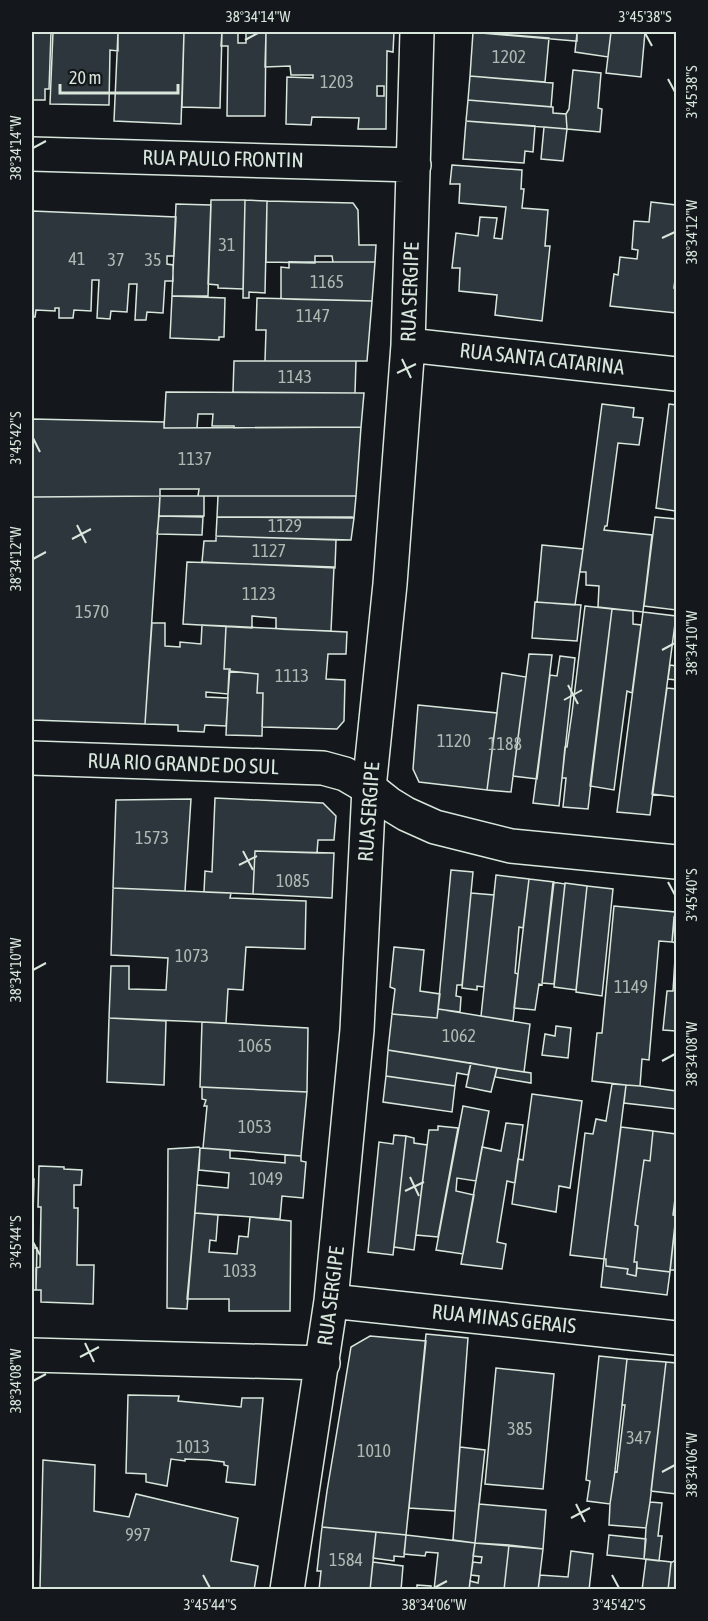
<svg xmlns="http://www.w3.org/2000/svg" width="708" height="1621" viewBox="0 0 708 1621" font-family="'Asap Condensed',sans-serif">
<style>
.building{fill:#2c363c;stroke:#d8e6dc;stroke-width:1.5;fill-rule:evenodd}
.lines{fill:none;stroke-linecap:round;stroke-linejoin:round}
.minor-casing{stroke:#d8e6dc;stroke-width:36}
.tertiary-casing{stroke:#d8e6dc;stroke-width:36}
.minor{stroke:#14181c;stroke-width:33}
.tertiary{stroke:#14181c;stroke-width:33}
.ticks{fill:none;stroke:#d8e6dc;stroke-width:2}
.labels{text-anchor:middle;stroke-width:4.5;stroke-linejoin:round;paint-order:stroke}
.number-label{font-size:18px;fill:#adbab4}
.street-label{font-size:21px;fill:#d8e6dc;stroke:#14181c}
.neatline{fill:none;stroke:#d8e6dc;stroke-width:2}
.ticks-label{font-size:15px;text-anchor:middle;fill:#d8e6dc}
</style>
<rect width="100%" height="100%" fill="#14181c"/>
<path class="building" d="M32,32H51L49,89H45V100H33V120H32Z
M53,32H118V51L110,50L109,105L50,104Z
M118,32H184L181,124L114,121Z
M184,32H222L220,108L182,107Z
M222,32H238V43H246V32H266L265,116H227L228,46H221Z
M266,32H394L393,52L387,51L386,129H358L359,118L312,117L311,125L286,124L287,77L313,78V75H291L290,66L265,67ZM377,86H384V96H377Z
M473,32L549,38L545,82L470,76Z
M482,32H577V41H575L482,33Z
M580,32H611L608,57L575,52L577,33H580Z
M611,32H645L641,77L606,73Z
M573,70L601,73L598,108L602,109L600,132L567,129L566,114L569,109Z
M470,76L553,83L551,107L468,100Z
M468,100L553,107V113L566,114L567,129L466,121Z
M466,121L535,126L533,152L525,151L524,163L463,159Z
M544,127L567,129L563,161L541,159Z
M452,165L522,170L521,189H524L522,208L548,210L545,246H550L542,321L495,315L497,295L459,291L460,268H452L456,233L478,236L480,217L497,218L494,238L502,239L506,207L459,203L460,184H450Z
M211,200H245L243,289L218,288V285L208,284Z
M245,200L267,201L265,293L249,292V298H243Z
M267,201L353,203L358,210L359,245H376L375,262H333L332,256H315V263L266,262Z
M651,202L676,205V271L674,288H676V313L610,306L614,274L618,275L620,257L637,259L638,250L632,249L634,221L649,222Z
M176,204L211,205L208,296H172Z
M32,211L176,217L174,256H167V264L173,265V281H165L163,313L147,312L146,320H135L137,284H129L127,312L111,311L110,319L97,318L99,280H92L91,311L74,310L73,318H59V308H55V311L36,310L35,317H32Z
M289,262H375L372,301L281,299V267L289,268Z
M172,296L225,298L224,337H219V340L170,338Z
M257,298L372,301L367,361H265L266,330H256Z
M234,361H356L355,393L233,392Z
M166,392L364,393L361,427L234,428V426H212L213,414H198L197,428H164Z
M602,404L634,408L633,417L643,418L639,445L618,443L607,526H605L604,530L652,535L643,612L598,607L599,586L586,585V572H580Z
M669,404L676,405V500L675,511L656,508Z
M32,419L164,422V428L361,427L356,496H198L199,489H160V496L32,497Z
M160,496L145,724L32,720V497Z
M160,496H204V516H159Z
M218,496H356L354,518L217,517Z
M159,516L203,517L202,535L157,534Z
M217,517H352L354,518L351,540L216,536Z
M655,517L676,519V610L644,606Z
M216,536L336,540L335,568L202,562L204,541H216Z
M542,545L583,549L575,605L537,602Z
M187,562L334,567L331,631L276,629V618L252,616V628L183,624Z
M535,602L581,605L577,641L532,638Z
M585,606L612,609L588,809L563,807L566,778H562L565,747H567L572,713Z
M612,609L633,611V624L641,625L632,693L627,691L614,790L590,786Z
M643,612L676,616L650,815L617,812Z
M152,623H165V646L180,647V642L201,644L202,625L226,626L224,669H230L228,694L206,692V697L228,698L226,726L205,725L204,732L178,731V725L145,724Z
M226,626L347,632L346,654H328L326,679L345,680L344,721L337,729L262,727L263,693H257L258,674L229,671L230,669H224Z
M529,654L552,655L537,779L513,776Z
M560,656L575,658L559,806L533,803L550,675L557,676Z
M670,665L676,666V680L668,679Z
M229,671L258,674L257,693H263L262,736L226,735Z
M502,673L526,677L511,792L487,790Z
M667,688L676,689V797L652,794Z
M418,705L497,713L487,790L419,782L413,769Z
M215,798L323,803L336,816L334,840H318L317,853L255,851L253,894L204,892L205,871L212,872Z
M191,799L185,891L113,888L116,800Z
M255,851L334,853L332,898L253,894Z
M451,870L473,872L462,985H457L456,996L461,997L460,1012L438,1009Z
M496,875L529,879L523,928L519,927L515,973L518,974L513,1021L481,1016Z
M529,879L554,882L542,983V985L539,984L535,1010L514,1008Z
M553,882L565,884L554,984L542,983Z
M565,883L587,886L576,990L554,987Z
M587,886L613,889L602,996L576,992Z
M113,888L231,893L230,898L306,901L305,949L246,947L243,990L228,989L226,1023L109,1018L111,966H129V989L166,990L168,958L111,955Z
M471,893L494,895L484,987L477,986V990L462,988Z
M614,906L675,912L672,942L659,941L649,1060L642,1059L640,1086L626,1085L592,1081L597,1033H602Z
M674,917H676V943L672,942Z
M676,943V1031L663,1030L667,991H673Z
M394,947L424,950L420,991L440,994L437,1018L392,1014L395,989L390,987Z
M438,1009L530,1024L524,1072L388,1050L392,1014L437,1018Z
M109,1018L166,1021L164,1085L107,1082Z
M202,1022L308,1028L307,1092L200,1087Z
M556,1026L571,1028L568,1058L542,1055L545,1034L555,1036Z
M388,1050L471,1063L468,1075L457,1073L455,1086L386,1076Z
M471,1063L497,1068L491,1092L466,1087Z
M497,1068L531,1073V1083L495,1077Z
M386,1076L455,1086L452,1112L383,1102Z
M612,1084L626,1085L604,1259L570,1255L585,1133L593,1134L596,1119L606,1121Z
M626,1085L640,1086L676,1091V1109L624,1103Z
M202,1087L307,1092L301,1156L203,1148L207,1106H204L206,1100L202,1099Z
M532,1094L582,1101L570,1188L559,1186L556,1212L512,1204L518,1159L523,1160Z
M463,1106L489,1111L476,1181L457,1178L456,1191L474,1195L463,1254L436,1250Z
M506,1123L523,1125L515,1183L507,1181L497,1242L506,1244L502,1269L461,1264L482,1147L501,1151Z
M438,1126L458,1128L438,1237L416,1235L429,1130H438Z
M621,1127L653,1131L650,1161L644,1160L635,1225L638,1226L634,1262H637L636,1276L627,1274L628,1269L606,1266V1259H604Z
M653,1131L676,1134V1191L673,1215L676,1216L670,1272L637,1268V1262H634L638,1226L635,1225L644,1160L650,1161Z
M394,1135L406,1136L393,1255L368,1252L379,1142L393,1144Z
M406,1136L414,1138V1143L427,1145L414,1250L394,1247Z
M199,1147L200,1148L187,1309L167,1308L168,1149Z
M200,1148L230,1150V1158L285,1163V1155L301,1156V1161L306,1162L303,1198L282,1196L280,1219L195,1213L197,1185L228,1188L229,1173L199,1170Z
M39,1166L64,1167V1169L82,1170L81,1185H74V1208H78L77,1265H94L93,1304L41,1302V1290H36V1268L40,1267L41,1207H38Z
M32,1179H34L32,1248H37L36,1290H32Z
M195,1213L218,1215L216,1241L210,1240L209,1252L237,1254L239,1236L248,1237L250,1217L291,1221L290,1311H229V1299H187Z
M676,1215V1270H670Z
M604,1259H606V1266L628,1269L627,1274L636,1276L637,1268L670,1272L667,1295L601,1287Z
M426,1334L468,1338L455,1511L409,1508Z
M370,1336L426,1341L406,1535L322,1527L327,1491L351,1347Z
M599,1356L627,1359L615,1471L610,1504L587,1501L590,1481L586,1480Z
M627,1359L666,1362L650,1502L646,1528L609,1525L610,1504L615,1471L617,1472L625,1405H622Z
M666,1362L676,1363V1494L651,1491Z
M496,1368L554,1374L543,1489L485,1484Z
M128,1395L179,1396L178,1401L241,1407L242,1398H263L255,1485L226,1482L228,1466L224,1465V1462L208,1460L185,1459V1461L171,1459L167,1486L146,1482V1474L126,1473Z
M460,1447L485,1450L475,1543L453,1540Z
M43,1460L95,1465L94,1511L129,1517L136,1494L238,1518L231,1561L258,1566L254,1590H45L40,1588Z
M650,1502L662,1503L658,1536H662L659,1561L644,1559L646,1528Z
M479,1504L546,1510L543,1549L475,1543Z
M322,1527L376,1532L370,1590H319L321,1571H317Z
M376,1532L406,1535L404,1557L394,1556V1561L373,1558Z
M406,1535L475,1543L469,1590H434L438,1553L426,1552L425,1556L404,1554Z
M609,1535L646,1539L644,1559L607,1555Z
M475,1543L509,1545L504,1590H469L470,1581L478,1583L479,1576L471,1575L473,1562L481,1563L482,1557L473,1556Z
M509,1545L543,1549L538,1590H504Z
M571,1551L593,1554L589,1590H538L540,1575L568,1577Z
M646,1559L671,1562L668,1590H642Z
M674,1561L676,1562V1590H668L671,1563Z
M373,1562L403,1566L401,1590H370Z
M417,1585L431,1586V1590H417Z"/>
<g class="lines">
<g class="minor-casing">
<path id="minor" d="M32,154L414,165
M408,345L676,374
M331,1301L676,1338
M32,1355L323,1363
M287,1590L331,1301L357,1030L369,788L390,584L408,345L417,32"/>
</g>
<g class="tertiary-casing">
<path id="tertiary" d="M32,758L323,768L345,774L369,788L388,803L406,814L435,827L511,846L676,862"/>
</g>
<use href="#minor" class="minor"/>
<use href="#tertiary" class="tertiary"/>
</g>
<path class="ticks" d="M645,33L652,46M245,40L258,33M668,79L675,92M33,148L46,141M662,238L675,232M402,359L411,378M397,373L416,364M33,438L40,452M77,525L86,543M72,539L91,529M33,559L46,552M662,650L675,643M568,685L578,704M564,700L582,690M243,851L253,870M239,865L257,856M668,882L675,895M33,970L46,963M662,1061L675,1054M410,1177L419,1196M405,1191L424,1182M33,1242L40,1255M85,1343L94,1362M80,1357L99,1347M33,1381L46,1374M662,1472L675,1465M576,1504L585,1522M571,1518L590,1508M203,1575L210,1588M612,1575L619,1588M434,1588L447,1581"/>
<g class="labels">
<g class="number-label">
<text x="509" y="63">1202</text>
<text x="337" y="88">1203</text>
<text x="227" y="251">31</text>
<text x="77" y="265">41</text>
<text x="116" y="266">37</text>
<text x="153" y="266">35</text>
<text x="327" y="288">1165</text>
<text x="313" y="322">1147</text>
<text x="295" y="383">1143</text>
<text x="195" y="465">1137</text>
<text x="285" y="532">1129</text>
<text x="269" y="557">1127</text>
<text x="259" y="600">1123</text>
<text x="92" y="618">1570</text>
<text x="292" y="682">1113</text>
<text x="454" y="747">1120</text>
<text x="505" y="750">1188</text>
<text x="152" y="844">1573</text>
<text x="293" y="887">1085</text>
<text x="192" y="962">1073</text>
<text x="631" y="993">1149</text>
<text x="459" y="1042">1062</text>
<text x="255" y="1052">1065</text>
<text x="255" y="1133">1053</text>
<text x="266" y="1185">1049</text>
<text x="240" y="1277">1033</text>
<text x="520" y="1435">385</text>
<text x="639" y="1444">347</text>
<text x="193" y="1453">1013</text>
<text x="374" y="1457">1010</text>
<text x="138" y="1541">997</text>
<text x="346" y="1566">1584</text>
</g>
<g class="street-label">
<text transform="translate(223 159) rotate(1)" y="7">RUA PAULO FRONTIN</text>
<text transform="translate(410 292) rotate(-88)" y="7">RUA SERGIPE</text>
<text transform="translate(542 359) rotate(6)" y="7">RUA SANTA CATARINA</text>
<text transform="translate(183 764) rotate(2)" y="7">RUA RIO GRANDE DO SUL</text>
<text transform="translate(369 812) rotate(-86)" y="7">RUA SERGIPE</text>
<text transform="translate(331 1296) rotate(-83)" y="7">RUA SERGIPE</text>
<text transform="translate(504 1319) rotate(6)" y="7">RUA MINAS GERAIS</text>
</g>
</g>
<rect width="708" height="1621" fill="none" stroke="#14181c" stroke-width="66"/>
<path d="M60 84v9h118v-9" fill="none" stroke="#d8e6dc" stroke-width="3"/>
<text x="69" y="84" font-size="18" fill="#d8e6dc" stroke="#14181c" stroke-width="4.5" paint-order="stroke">20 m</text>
<rect x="33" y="33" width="642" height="1555" class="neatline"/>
<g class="ticks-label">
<text x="258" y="22">38°34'14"W</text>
<text x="645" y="22">3°45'38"S</text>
<text transform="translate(692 92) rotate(-90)" y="5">3°45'38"S</text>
<text transform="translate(16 148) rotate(-90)" y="5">38°34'14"W</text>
<text transform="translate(692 232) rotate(-90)" y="5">38°34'12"W</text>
<text transform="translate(16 438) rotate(-90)" y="5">3°45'42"S</text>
<text transform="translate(16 559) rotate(-90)" y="5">38°34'12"W</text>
<text transform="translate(692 643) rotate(-90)" y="5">38°34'10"W</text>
<text transform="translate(692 895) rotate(-90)" y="5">3°45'40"S</text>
<text transform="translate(16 970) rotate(-90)" y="5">38°34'10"W</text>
<text transform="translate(692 1054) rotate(-90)" y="5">38°34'08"W</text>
<text transform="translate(16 1242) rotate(-90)" y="5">3°45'44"S</text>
<text transform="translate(16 1381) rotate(-90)" y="5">38°34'08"W</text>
<text transform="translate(692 1465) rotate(-90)" y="5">38°34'06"W</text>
<text x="210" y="1610">3°45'44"S</text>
<text x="434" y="1610">38°34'06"W</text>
<text x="619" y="1610">3°45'42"S</text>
</g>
</svg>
